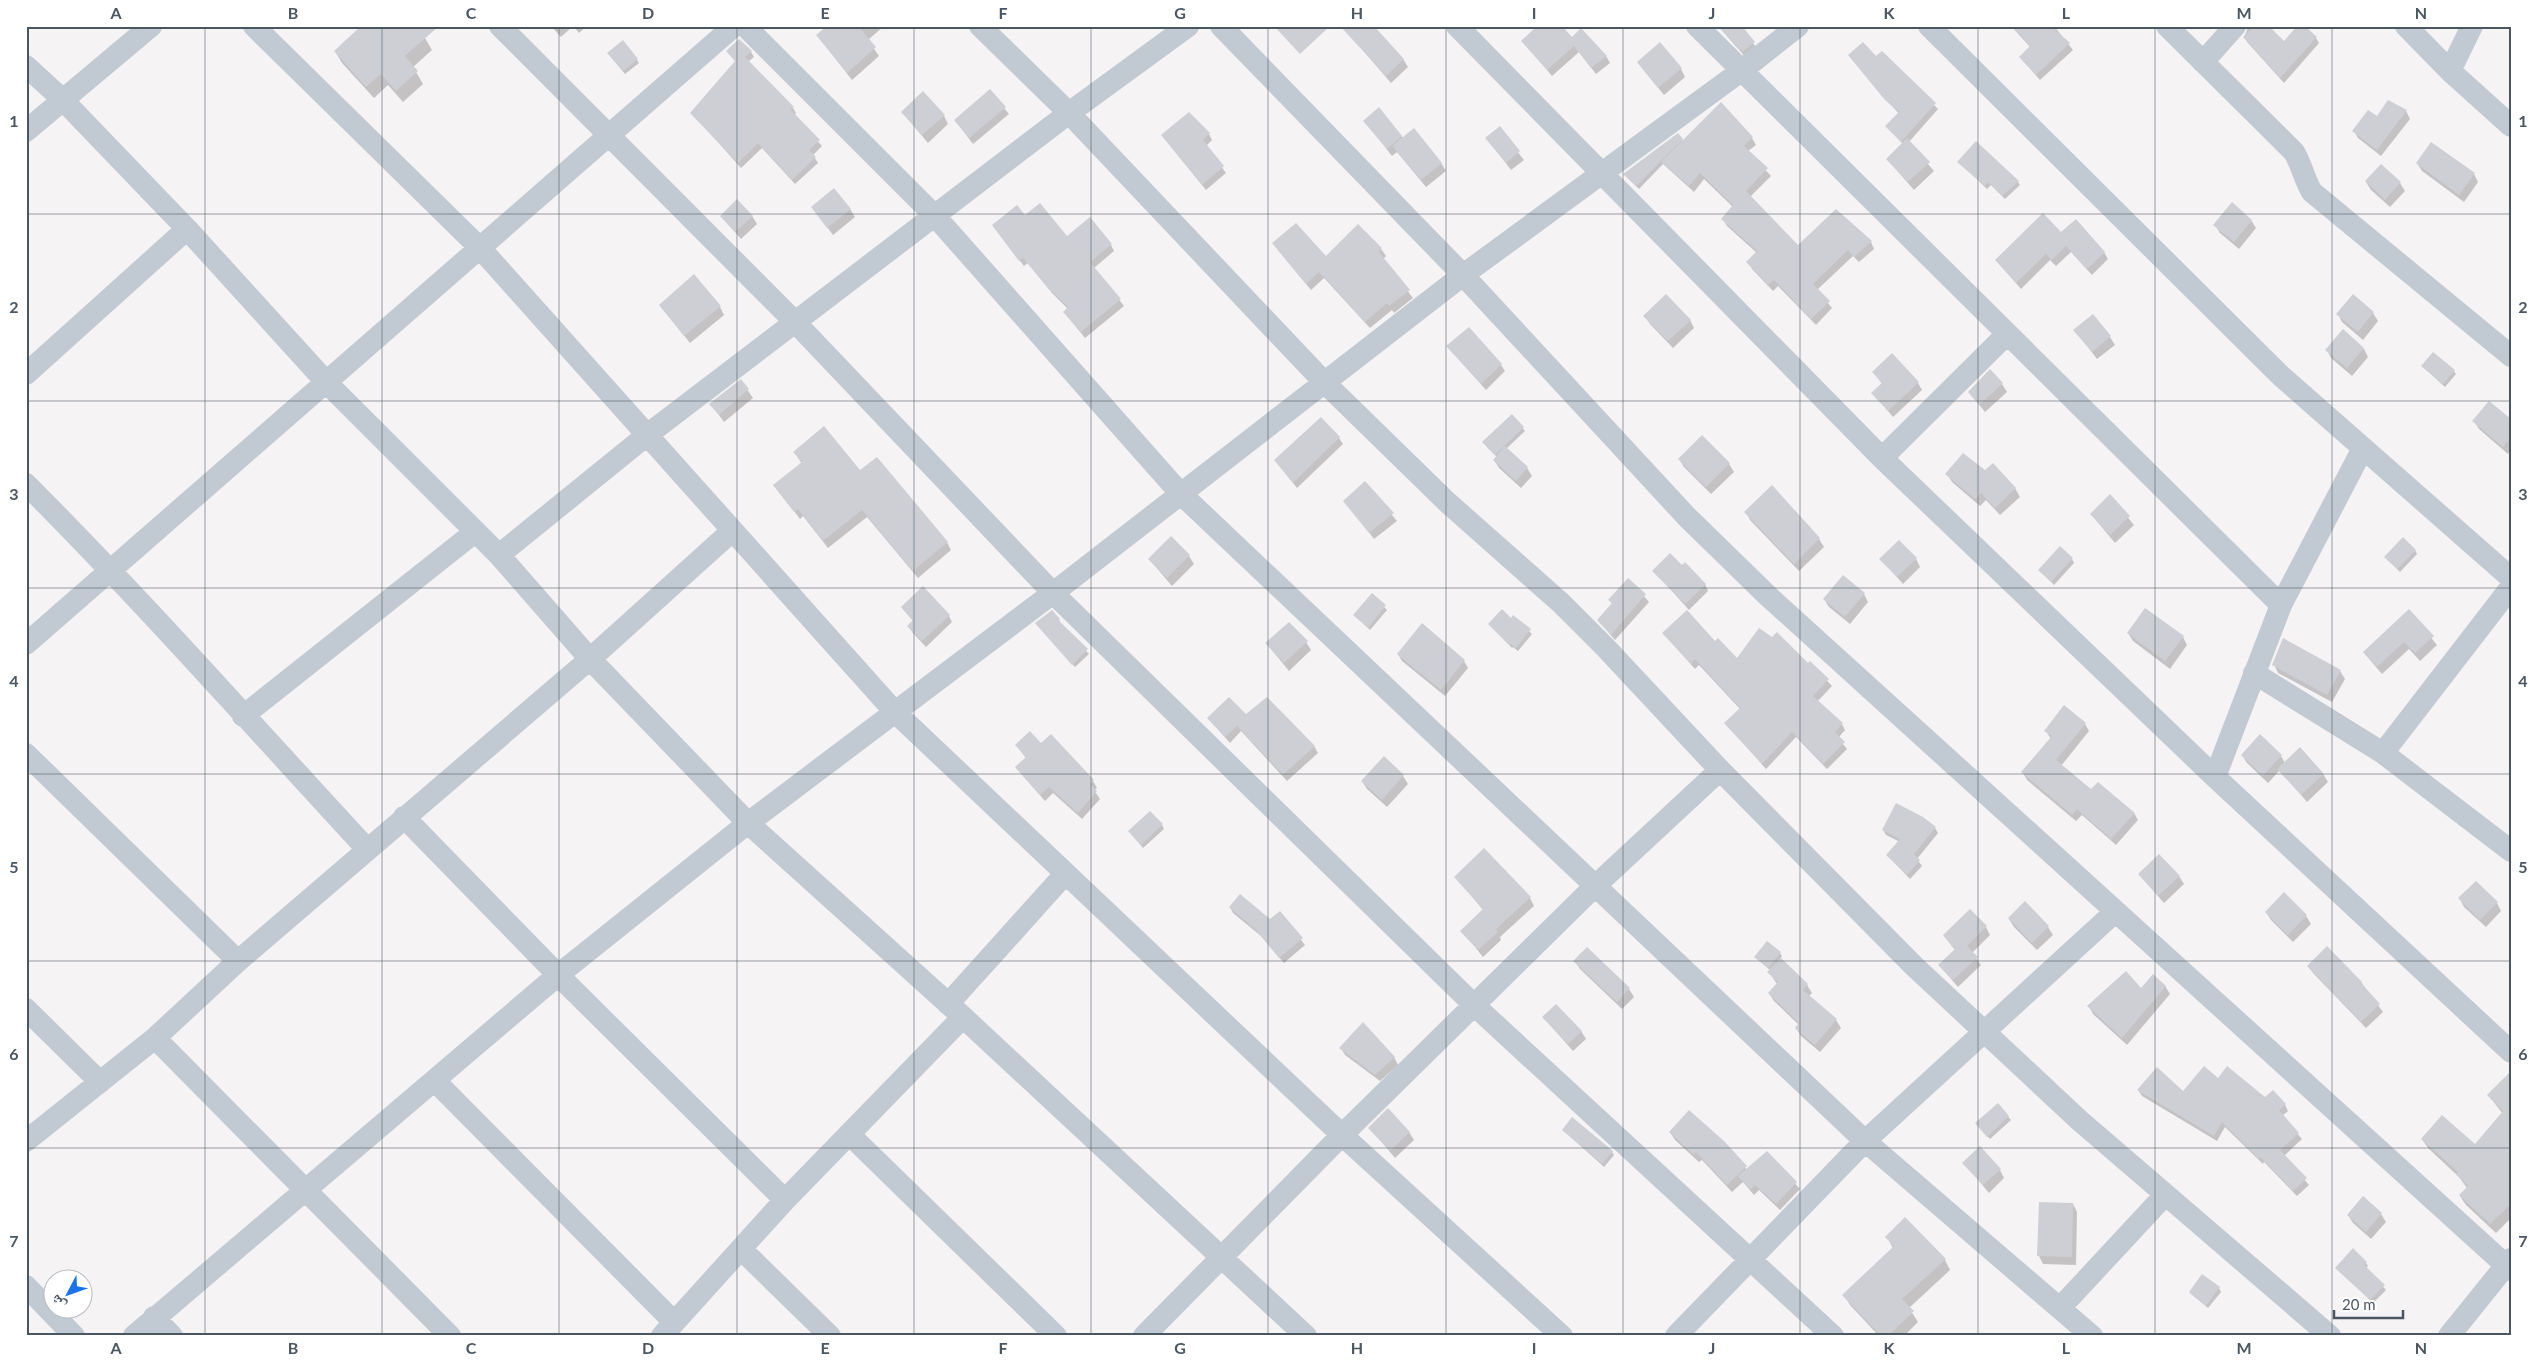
<svg xmlns="http://www.w3.org/2000/svg" width="2537" height="1362" viewBox="0 0 2537 1362" font-family="Lato,'Noto Naskh Arabic',sans-serif">
<style>
.shadow{fill:#0003}
.building{fill:#cdcfd5}
.lines{fill:none;stroke-linecap:round;stroke-linejoin:round}
.street{stroke:#c1cad2;stroke-width:22}
.grid{fill:none;stroke:#4a5661;stroke-width:1;stroke-opacity:0.55}
.neatline{fill:none;stroke:#4a5661;stroke-width:2}
.grid-label{font-size:16px;text-anchor:middle;font-weight:bold;fill:#4a5661}
</style>
<rect width="100%" height="100%" fill="#f5f3f3"/>
<path class="shadow" d="M551,26H587L579,33L573,26L561,37Z
M829,26H884L868,40L879,56L852,80L818,36Z
M1718,26H1740L1759,51L1748,60Z
M2011,26H2054L2073,50L2040,80L2020,57L2031,48Z
M2249,26H2268L2284,43L2316,38L2319,43L2284,83L2248,43L2244,37Z
M425,38L432,50L413,67L423,84L403,102L388,85L374,98L342,63L335,51Z
M1572,39L1606,56L1610,63L1596,74L1579,52L1552,76L1523,41Z
M1355,41L1403,59L1408,67L1391,83Z
M727,51L751,52L754,57L748,62L793,108L796,113L794,115L822,146L813,155L818,163L795,184L762,148L741,168L692,113L736,62Z
M1882,53L1938,109L1909,142L1934,171L1914,190L1887,159L1903,144L1887,126L1899,114L1853,60L1876,58Z
M611,57L637,60L639,63L625,74Z
M1638,63L1681,69L1685,77L1664,95Z
M990,91L1009,114L973,144L955,120Z
M2389,102L2406,111L2410,119L2381,156L2358,138L2354,131L2377,118Z
M902,112L944,116L948,124L928,143Z
M1189,113L1209,134L1212,140L1206,146L1226,173L1206,190L1162,135Z
M1365,121L1401,136L1441,163L1446,171L1426,187L1397,152L1392,156Z
M1499,128L1524,160L1511,170L1487,138Z
M1752,138L1756,145L1748,151L1771,176L1750,197L1798,247L1871,242L1874,249L1859,262L1853,256L1817,290L1832,308L1816,325L1778,286L1773,291L1752,269L1748,262L1757,253L1727,226L1723,219L1733,207L1704,179L1694,192L1663,164L1639,189L1627,177L1682,140L1683,141Z
M1959,162L2018,182L2020,185L2005,199L1991,185L1987,189Z
M2417,163L2474,174L2478,182L2464,202L2422,171Z
M2381,166L2400,183L2405,191L2390,207L2371,190L2366,182Z
M812,207L850,209L855,217L833,235Z
M721,216H752L757,224L741,239Z
M1025,217L1067,238L1111,245L1114,251L1094,268L1124,306L1085,338L1064,312L1068,309L1052,293L1028,263L1024,266L993,226Z
M2251,220L2256,228L2239,249L2220,233L2215,225Z
M1358,226L1381,249L1386,256L1383,259L1413,298L1394,313L1392,310L1370,328L1324,278L1311,290L1278,250L1326,258Z
M2061,234L2104,252L2108,259L2092,275L2071,252L2056,266L2050,260L2021,289L1996,260Z
M2353,296L2373,313L2378,321L2363,340L2342,322L2338,314Z
M660,305L720,307L724,315L690,343Z
M1645,316L1690,320L1694,328L1673,348L1650,324Z
M2075,330L2110,337L2115,345L2097,359Z
M2343,331L2364,349L2368,357L2352,376L2331,358L2327,350Z
M1447,346L1501,365L1505,371L1486,390Z
M2422,366L2454,371L2456,374L2445,387Z
M1874,372L1918,383L1922,390L1893,417L1873,393L1882,384Z
M741,381L753,398L724,422L711,404Z
M2002,384L2007,392L1985,412L1969,392Z
M1512,416L1525,431L1506,449L1527,468L1532,476L1521,488L1499,468L1494,460L1497,457L1486,446Z
M2474,421H2511V451L2508,454L2479,429Z
M1339,438L1343,444L1297,488L1275,460Z
M795,453L860,472L947,542L951,550L918,578L867,517L828,548L803,516L800,519L775,485L802,464Z
M1679,459L1729,464L1734,472L1711,494L1684,467Z
M1985,472L2015,488L2020,497L2000,515L1986,500L1980,506L1952,482L1947,474Z
M1365,483L1397,521L1374,539L1345,501Z
M1772,487L1819,539L1824,547L1799,571L1750,520L1746,512Z
M2110,496L2134,525L2115,543L2091,514Z
M1171,538L1189,556L1194,564L1172,586L1149,559Z
M2415,550L2417,554L2400,572L2386,557Z
M1881,559H1916L1920,567L1903,584Z
M2072,559L2074,563L2054,585L2040,570Z
M1682,567L1705,584L1708,591L1689,610L1654,571Z
M1629,579L1649,602L1615,640L1598,620L1612,604L1610,600Z
M1864,594L1868,602L1850,624L1829,607L1824,599Z
M1372,595L1387,610L1370,630L1355,615Z
M902,608L949,616L952,622L926,647L912,632L909,626L913,621Z
M2409,611L2437,645L2420,661L2409,649L2382,674L2364,653Z
M1513,616L1532,634L1518,651L1513,647L1512,648L1490,624L1511,619Z
M1059,619L1060,624L1089,654L1075,667L1036,624Z
M1422,625L1464,661L1468,668L1445,696L1402,661L1398,654Z
M2128,633L2183,637L2187,645L2170,669L2133,641Z
M1664,634L1715,643L1737,660L1808,665L1810,663L1832,686L1817,702L1842,724L1845,730L1838,738L1847,749L1827,769L1796,737L1766,769L1726,723L1740,709L1699,665L1695,669Z
M1306,642L1311,650L1289,671L1267,644Z
M2274,664L2340,671L2345,679L2332,702L2278,673Z
M1208,718L1314,746L1318,753L1287,781L1241,731L1230,743Z
M2085,724L2089,731L2061,766L2091,791L2134,813L2138,820L2116,845L2082,815L2076,821L2027,780L2023,773L2051,739L2046,731Z
M1041,745L1093,781L1097,788L1094,790L1100,799L1082,819L1053,793L1045,801L1016,768L1026,758L1017,746Z
M2242,755L2281,756L2285,763L2323,774L2328,782L2307,802L2280,770L2268,783L2247,763Z
M1403,776L1408,784L1387,807L1367,789L1362,781Z
M1162,825L1164,829L1143,848L1132,835Z
M1935,828L1938,833L1917,859L1922,866L1910,879L1887,855L1900,842L1886,835L1883,830Z
M2139,874L2179,876L2184,884L2164,903Z
M1456,877L1530,898L1534,906L1500,937L1501,940L1483,957L1462,931L1483,910Z
M2460,899L2497,903L2501,911L2486,927L2464,907Z
M2025,903L2048,927L2053,935L2037,950L2014,927L2009,919Z
M1230,907L1270,921L1280,913L1305,945L1284,963L1261,936L1233,913Z
M2266,912L2306,916L2311,924L2293,942L2271,920Z
M1986,927L1990,935L1972,953L1981,965L1958,987L1939,965L1955,950L1944,936Z
M1587,948L1629,989L1634,997L1622,1009L1580,969L1575,961Z
M1780,953L1782,956L1780,959L1807,985L1812,993L1809,996L1836,1020L1841,1028L1820,1052L1801,1036L1796,1028L1799,1025L1774,1001L1769,993L1777,984L1769,972L1771,971L1755,957Z
M2308,966L2361,982L2383,1012L2366,1028L2313,973Z
M2165,986L2170,994L2127,1045L2093,1014L2089,1006L2141,990Z
M1543,1017L1581,1031L1586,1039L1573,1051Z
M1341,1048L1394,1057L1398,1065L1380,1081L1345,1055Z
M2511,1074V1218L2496,1233L2466,1205L2460,1196L2467,1188L2459,1177L2428,1148L2422,1139L2475,1146L2503,1114L2489,1096Z
M2138,1090L2265,1099L2285,1105L2288,1111L2282,1116L2302,1139L2284,1156L2309,1185L2297,1196L2264,1162L2263,1164L2225,1127L2217,1141L2142,1096Z
M1998,1105L2011,1120L1990,1139L1979,1127Z
M1370,1128L1409,1132L1414,1140L1395,1158Z
M1563,1130L1612,1152L1614,1155L1604,1167Z
M1670,1132L1723,1142L1747,1170L1767,1153L1800,1189L1780,1210L1759,1190L1754,1195L1743,1182L1732,1192L1702,1160L1699,1162L1675,1140Z
M1964,1163L2000,1170L2004,1178L1989,1193Z
M2363,1197L2381,1214L2386,1222L2371,1239L2353,1223L2348,1215Z
M2073,1204L2077,1212L2076,1265L2043,1264L2039,1256Z
M1887,1237L1945,1260L1950,1270L1909,1308L1918,1322L1904,1336H1879L1850,1305L1844,1295L1893,1248Z
M2366,1263L2368,1266L2366,1268L2386,1290L2373,1303L2337,1268Z
M2219,1288L2221,1292L2208,1308L2190,1293Z"/>
<path class="building" d="M361,26H439L405,56L418,71L396,91L381,74L366,87L334,51Z
M827,26H858L876,47L847,73L816,35Z
M1274,26H1330L1300,54Z
M1340,26H1374L1404,59L1386,76Z
M1537,26H1562L1572,37L1581,28L1607,56L1591,68L1574,46L1547,70L1521,41Z
M1718,26H1742L1755,42L1742,52Z
M2012,26H2051L2070,43L2036,75L2019,57L2030,46Z
M2254,26H2269L2284,41L2297,26H2305L2317,37L2280,78L2243,37Z
M739,39L752,51L745,57L794,107L790,109L820,140L809,150L816,157L792,180L758,143L738,163L690,113L735,61L726,51Z
M623,40L638,59L623,71L607,53Z
M1660,42L1682,68L1658,88L1637,62Z
M1863,42L1876,56L1882,51L1936,103L1901,142L1885,126L1899,112L1885,100L1848,55Z
M990,89L1006,107L969,138L954,120Z
M923,91L945,115L922,135L901,112Z
M2388,100L2407,110L2377,150L2352,131L2368,110L2377,116Z
M1721,102L1753,137L1744,146L1768,168L1746,191L1798,245L1836,209L1872,241L1854,257L1848,250L1813,284L1830,301L1811,319L1774,280L1768,285L1746,262L1757,251L1721,219L1733,205L1700,173L1689,186L1661,162Z
M1379,107L1402,136L1387,149L1363,121Z
M1189,112L1210,133L1203,140L1224,166L1202,185L1161,135Z
M1500,126L1520,151L1506,163L1485,138Z
M1414,128L1442,163L1421,180L1392,146Z
M1678,133L1683,139L1636,186L1623,174Z
M1907,138L1930,162L1908,182L1886,159Z
M1976,141L2019,181L2002,196L1988,182L1985,186L1957,162Z
M2431,142L2475,173L2459,195L2416,163Z
M2381,164L2401,182L2385,200L2365,181Z
M834,188L851,209L827,228L811,207Z
M737,199L753,216L735,232L720,216Z
M2232,202L2252,220L2234,242L2213,225Z
M1040,203L1067,236L1090,217L1112,244L1090,262L1121,299L1081,332L1063,312L1068,307L1047,287L1023,258L1019,261L992,225L1017,205L1025,215Z
M2043,213L2061,232L2076,219L2105,252L2087,269L2066,246L2052,260L2046,254L2016,283L1995,260Z
M1296,223L1326,256L1358,224L1382,248L1379,252L1410,290L1389,306L1387,303L1365,322L1319,272L1306,284L1272,243Z
M694,274L721,306L684,336L659,305Z
M1666,294L1691,320L1668,341L1643,316Z
M2353,294L2374,312L2358,332L2336,314Z
M2093,314L2111,336L2092,352L2073,330Z
M1469,327L1502,364L1481,384L1446,346Z
M2343,329L2364,348L2347,368L2325,350Z
M2433,352L2455,370L2443,384L2421,366Z
M1892,353L1919,382L1888,411L1871,393L1882,383L1872,372Z
M1990,369L2003,383L1979,405L1968,392Z
M741,379L749,389L719,415L709,404Z
M2489,401L2511,419V438L2503,447L2472,421Z
M1512,414L1524,427L1495,455L1482,442Z
M1321,417L1340,437L1293,483L1274,460Z
M824,426L860,470L877,457L948,542L913,571L862,510L823,541L798,509L794,512L773,485L802,462L793,452Z
M1702,435L1730,463L1706,487L1678,459Z
M1505,446L1528,467L1516,481L1493,460Z
M1963,453L1985,470L1993,463L2016,488L1995,508L1981,493L1975,499L1945,474Z
M1365,481L1394,513L1369,533L1343,501Z
M1772,485L1820,538L1794,564L1744,512Z
M2110,494L2130,516L2110,535L2090,514Z
M1171,536L1190,555L1167,578L1148,559Z
M2403,537L2416,550L2397,569L2384,557Z
M1899,540L1917,558L1897,577L1879,559Z
M2060,546L2073,558L2051,582L2038,570Z
M1670,553L1682,565L1685,562L1706,584L1685,604L1652,571Z
M1843,575L1865,593L1845,617L1823,599Z
M1628,578L1646,594L1611,635L1597,620L1612,603L1608,600Z
M923,586L950,615L922,641L907,626L913,620L901,607Z
M1372,593L1386,605L1368,628L1353,615Z
M2145,608L2184,636L2165,661L2127,633Z
M1502,609L1511,618L1513,615L1531,629L1516,648L1511,644L1509,645L1488,624Z
M2409,609L2434,636L2415,653L2404,642L2377,667L2363,652Z
M1052,610L1060,619L1058,620L1088,649L1072,665L1035,623Z
M1687,610L1715,641L1718,638L1737,658L1759,628L1772,637L1777,632L1808,663L1810,661L1829,679L1813,696L1843,723L1835,732L1845,742L1823,764L1792,732L1762,764L1724,723L1740,708L1695,659L1691,664L1662,633Z
M1289,622L1308,641L1284,663L1265,643Z
M1422,623L1465,660L1441,690L1397,654Z
M2283,638L2341,670L2327,695L2272,665Z
M1229,697L1246,714L1267,697L1315,746L1283,775L1237,726L1225,737L1207,718Z
M2064,705L2086,723L2056,760L2091,789L2098,782L2135,813L2111,839L2077,809L2072,815L2021,772L2052,736L2044,731Z
M1030,731L1041,743L1051,734L1094,780L1090,784L1097,791L1078,813L1049,787L1040,795L1015,767L1026,757L1015,745Z
M2260,734L2282,755L2263,776L2241,755Z
M2300,747L2324,774L2301,795L2277,769Z
M1384,756L1404,775L1382,800L1361,781Z
M1896,803L1923,817L1936,827L1914,854L1920,860L1907,875L1886,855L1900,839L1882,830Z
M1150,811L1163,824L1141,845L1128,831Z
M1484,848L1531,897L1496,929L1498,932L1478,950L1460,931L1483,909L1454,877Z
M2159,854L2180,876L2158,896L2138,874Z
M2476,881L2498,902L2480,920L2458,898Z
M2284,892L2307,915L2288,935L2265,912Z
M1240,894L1270,919L1280,911L1303,938L1279,958L1256,930L1229,907Z
M2025,901L2049,926L2032,943L2008,918Z
M1970,909L1987,926L1967,946L1978,957L1953,980L1938,965L1955,949L1943,935Z
M1767,941L1781,952L1768,968L1754,957Z
M2327,946L2362,982L2361,983L2380,1004L2361,1022L2307,966Z
M1587,947L1630,988L1617,1002L1573,961Z
M1781,958L1808,984L1803,990L1837,1019L1815,1045L1795,1028L1799,1023L1768,993L1778,982L1767,972Z
M2126,971L2141,988L2153,974L2166,986L2122,1038L2087,1006Z
M1556,1004L1582,1031L1568,1044L1542,1017Z
M1363,1022L1395,1057L1375,1075L1339,1048Z
M2204,1066L2218,1078L2227,1066L2265,1097L2273,1090L2286,1104L2279,1110L2299,1133L2280,1150L2307,1178L2293,1191L2260,1157L2259,1159L2222,1122L2214,1136L2137,1090L2157,1067L2183,1091Z
M2511,1071V1204L2490,1224L2459,1195L2468,1186L2456,1174L2458,1172L2421,1139L2442,1115L2475,1144L2503,1111L2487,1095Z
M1998,1103L2009,1116L1987,1137L1975,1123Z
M1388,1108L1410,1132L1390,1151L1368,1128Z
M1689,1110L1724,1141L1747,1166L1727,1185L1696,1152L1694,1155L1669,1132Z
M1572,1117L1613,1151L1602,1164L1562,1130Z
M1980,1146L2001,1169L1983,1185L1962,1163Z
M1767,1151L1797,1182L1776,1204L1755,1185L1750,1190L1738,1176Z
M2363,1196L2382,1213L2366,1232L2347,1215Z
M2039,1202L2073,1203L2072,1257L2037,1256Z
M1905,1217L1946,1259L1902,1299L1914,1311L1888,1336H1881L1842,1295L1894,1246L1885,1237Z
M2353,1248L2367,1262L2364,1265L2385,1285L2370,1300L2335,1268Z
M2202,1274L2220,1287L2206,1306L2189,1292Z"/>
<g class="lines">
<path class="street" d="M254,26L480,248L894,711L1342,1135L1562,1336
M500,26L796,323L1053,593L1474,1005L1833,1336
M745,26L935,216L1180,493L1865,1141L2092,1336
M980,26L1069,113L1324,382L1447,502L1561,603L1605,647L1720,770L1914,966L2079,1120L2330,1336
M1221,26L1463,275L1687,517L1767,595L2511,1270
M1457,26L1882,458L2215,777L2511,1052
M1697,26L2281,605
M1929,26L2280,375L2511,578
M2167,26L2294,152C2302,165 2304,179 2312,192L2511,356
M2406,26L2450,71L2511,126
M2203,62L2235,26
M26,66L62,99L187,229L327,383L499,555L590,659L748,823L963,1017L1306,1336
M2450,71L2472,26
M26,131L151,26
M26,374L187,229
M1882,458L2007,334
M26,484C144,602 254,727 367,849
M499,555L647,435L1069,113L1188,26
M26,644L734,26
M2254,673L2383,753L2511,851
M243,716L475,532
M2383,753L2511,587
M26,754L238,961
M2215,777L2281,605L2362,450
M404,817L558,975L785,1200
M948,1004L1065,874
M26,1009L100,1082
M155,1038L450,1336
M435,1081L674,1322
M849,1134L1056,1336
M26,1141L155,1038L238,961L590,659L732,531
M741,1249L830,1336
M26,1286L74,1336
M2060,1308L2165,1195
M154,1317L172,1336
M134,1336L558,975L748,823L1053,593L1463,275L1741,71L1798,26
M662,1336L785,1200L963,1017
M1144,1336L1342,1135L1594,887L1720,770
M1676,1336L1865,1141L2115,912
M2449,1336L2511,1259"/>
</g>
<path class="grid" d="M205,26V1336M382,26V1336M559,26V1336M737,26V1336M914,26V1336M1091,26V1336M1268,26V1336M1446,26V1336M1623,26V1336M1800,26V1336M1978,26V1336M2155,26V1336M2332,26V1336M26,214H2511M26,401H2511M26,588H2511M26,774H2511M26,961H2511M26,1148H2511"/>
<rect width="2537" height="1362" fill="none" stroke="#ffffff" stroke-width="55"/>
<g transform="translate(68 1294) rotate(229)"><circle r="24" fill="#ffffff" stroke="#b7bbc0"/>
<path d="M0-4L9 19L0 12L-9 19Z" fill="#1a73e8"/>
<text y="-8" font-size="14" font-weight="bold" text-anchor="middle" fill="#4a5661">ش</text>
</g>
<path d="M2334 1310v8h69v-8" fill="none" stroke="#4a5661" stroke-width="2.5"/>
<text x="2342" y="1310" font-size="15" fill="#4a5661" stroke="#ffffff" stroke-width="4" paint-order="stroke">20 m</text>
<rect x="28" y="28" width="2482" height="1306" class="neatline"/>
<g class="grid-label">
<text x="116" y="19">A</text>
<text x="293" y="19">B</text>
<text x="471" y="19">C</text>
<text x="648" y="19">D</text>
<text x="825" y="19">E</text>
<text x="1003" y="19">F</text>
<text x="1180" y="19">G</text>
<text x="1357" y="19">H</text>
<text x="1534" y="19">I</text>
<text x="1712" y="19">J</text>
<text x="1889" y="19">K</text>
<text x="2066" y="19">L</text>
<text x="2244" y="19">M</text>
<text x="2421" y="19">N</text>
<text x="14" y="127">1</text>
<text x="2523" y="127">1</text>
<text x="14" y="313">2</text>
<text x="2523" y="313">2</text>
<text x="14" y="500">3</text>
<text x="2523" y="500">3</text>
<text x="14" y="687">4</text>
<text x="2523" y="687">4</text>
<text x="14" y="873">5</text>
<text x="2523" y="873">5</text>
<text x="14" y="1060">6</text>
<text x="2523" y="1060">6</text>
<text x="14" y="1247">7</text>
<text x="2523" y="1247">7</text>
<text x="116" y="1354">A</text>
<text x="293" y="1354">B</text>
<text x="471" y="1354">C</text>
<text x="648" y="1354">D</text>
<text x="825" y="1354">E</text>
<text x="1003" y="1354">F</text>
<text x="1180" y="1354">G</text>
<text x="1357" y="1354">H</text>
<text x="1534" y="1354">I</text>
<text x="1712" y="1354">J</text>
<text x="1889" y="1354">K</text>
<text x="2066" y="1354">L</text>
<text x="2244" y="1354">M</text>
<text x="2421" y="1354">N</text>
</g>
</svg>
